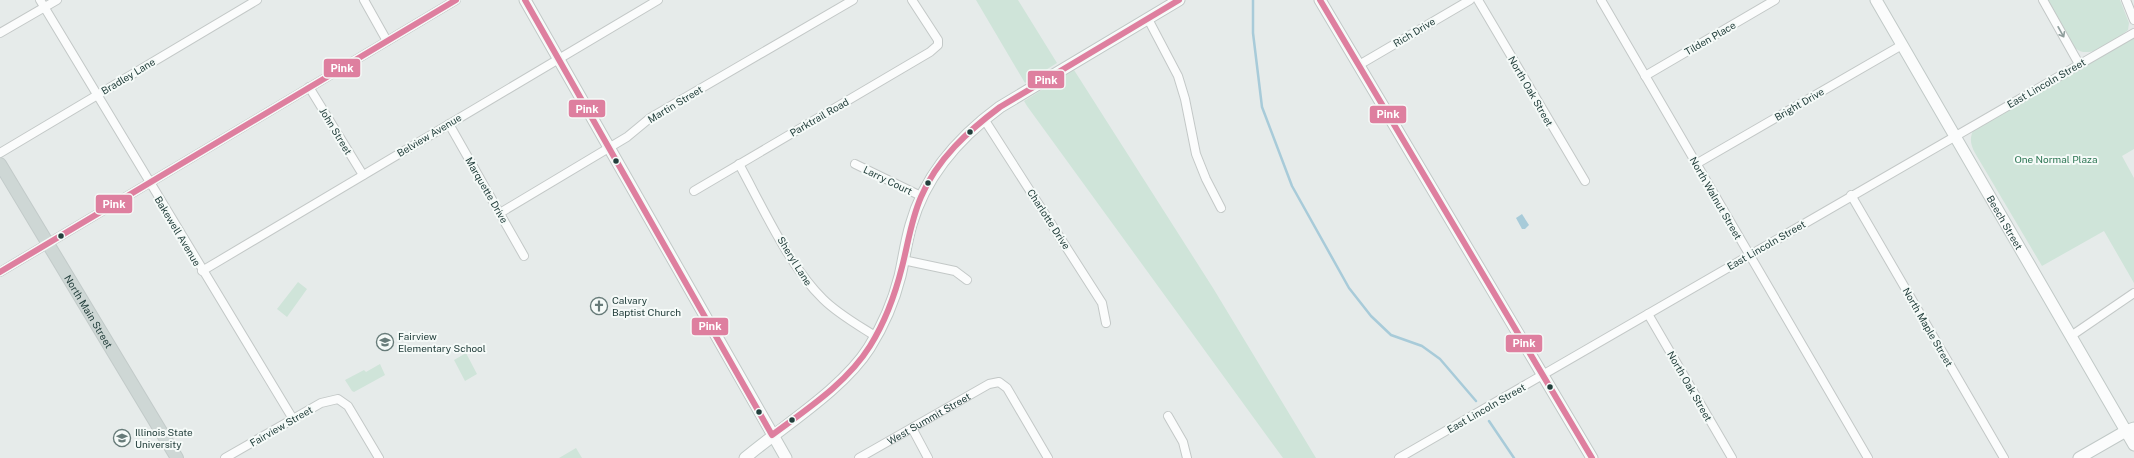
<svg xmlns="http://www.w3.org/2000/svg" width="2134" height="458" viewBox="0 0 2134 458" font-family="'Public Sans',sans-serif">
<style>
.green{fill:#cfe4d9}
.water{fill:#a8cbd9}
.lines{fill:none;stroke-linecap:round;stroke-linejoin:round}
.stream{stroke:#a8cbd9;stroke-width:2.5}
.street-casing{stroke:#c3c8c7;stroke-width:10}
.secondary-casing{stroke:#c1c9c7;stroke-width:13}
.primary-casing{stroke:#c2cac9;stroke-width:14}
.street{stroke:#fbfcfc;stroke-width:8}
.secondary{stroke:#fbfcfc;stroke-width:11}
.primary{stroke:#ced7d5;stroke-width:12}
.bus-1-casing{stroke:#f5faf8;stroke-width:9}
.bus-1{stroke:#de7f9f;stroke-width:6}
.oneway{stroke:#8f9e9c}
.bus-dot{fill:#233f3c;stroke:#f5faf8;stroke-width:1.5}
.labels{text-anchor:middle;stroke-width:4;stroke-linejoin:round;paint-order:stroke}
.street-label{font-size:10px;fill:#233f3c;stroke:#f5faf8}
.park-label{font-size:10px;fill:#2d7654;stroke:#f5faf8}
.poi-label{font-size:10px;fill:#233f3c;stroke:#f5faf8;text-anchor:start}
.line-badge{stroke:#f5faf8;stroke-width:1.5}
.badge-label{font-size:11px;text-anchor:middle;font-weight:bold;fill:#fff}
</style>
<rect width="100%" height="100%" fill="#e6ebea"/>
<path class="green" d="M976,0H1018L1057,63L1025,83Z
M2048,0H2120L2129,23L2128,30C2115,40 2090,61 2075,48Z
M2134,37V149L2122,156L2134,178V283L2104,231L2042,266L1975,153C1970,144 1969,136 1975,128Z
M1074,70L1213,288L1316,458H1283L1027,106L1024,101Z
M298,282L307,289L287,317L277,309Z
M466,353L477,374L465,381L454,360Z
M380,364L385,375L354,392L352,391L345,380L364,370L366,372Z
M576,448L582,458H559Z"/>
<path class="water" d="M1522,214L1529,225L1525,229H1522L1516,218Z"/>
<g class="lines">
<path class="stream" d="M1253,0V33L1262,107L1292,186L1349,288L1371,316L1391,335L1422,346L1440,359L1476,401
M1489,421L1514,458"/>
<g class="street-casing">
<g id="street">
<path d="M40,0L293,419"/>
<path d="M364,0L387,41"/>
<path d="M1478,0L1585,181"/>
<path d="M1601,0L1868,458"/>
<path d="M2043,0L2079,64"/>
<path d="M2126,0L2134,20"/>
<path d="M1148,19L1178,76L1185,99L1196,154L1206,179L1221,208"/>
<path d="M0,33L57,0"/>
<path d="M1359,65L1470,0"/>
<path d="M1645,76L1775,0"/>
<path d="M309,87L363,175"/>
<path d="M984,119L1102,303L1106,323"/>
<path d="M449,124L524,256"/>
<path d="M0,153L257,0"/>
<path d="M739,164C762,206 789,266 823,299C838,314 858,325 875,336"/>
<path d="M855,164L921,196"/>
<path d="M1696,164L1902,45"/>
<path d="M694,191L930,52L938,45V40L912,0"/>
<path d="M1851,195L2004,458"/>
<path d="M500,213L627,137L650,118L853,0"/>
<path d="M903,260L955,271L967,280"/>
<path d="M202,271L658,0"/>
<path d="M0,272L456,0"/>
<path d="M1648,314L1732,458"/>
<path d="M2071,336L2134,293"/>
<path d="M1168,416L1183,442L1187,458"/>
<path d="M912,428L928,458"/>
<path d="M225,458L321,403L338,399L348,406L379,458"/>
<path id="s1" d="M859,458L989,384L999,382L1007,388L1048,458"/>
<path d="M1399,458L2134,33"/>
</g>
</g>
<g class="secondary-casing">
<g id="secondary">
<path d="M525,0L786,458"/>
<path d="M1320,0L1592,458"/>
<path id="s2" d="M1876,0L2134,445"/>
<path d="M745,458C783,426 843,389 869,348C883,326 894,300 900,276C904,259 906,242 911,225C925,175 959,137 1000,107L1179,0"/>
<path d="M2079,458L2126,431L2134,428"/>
</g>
</g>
<g class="primary-casing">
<g id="primary">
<path id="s3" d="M0,164L177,458"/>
</g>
</g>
<use href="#street" class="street"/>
<use href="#secondary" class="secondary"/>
<use href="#primary" class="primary"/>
<g class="bus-1-casing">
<path id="bus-1" d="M525,0L772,435
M1320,0L1592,458
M0,272L456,0
M772,435C807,409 847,383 870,346C885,322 895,295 902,267C908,244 911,220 921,197C937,159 968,131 1000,107L1179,0"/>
</g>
<use href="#bus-1" class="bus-1"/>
</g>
<defs><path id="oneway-shaft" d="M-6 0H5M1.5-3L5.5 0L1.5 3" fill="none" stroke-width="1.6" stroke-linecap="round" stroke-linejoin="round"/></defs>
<use class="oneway" href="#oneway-shaft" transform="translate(2061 32) rotate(61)"/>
<defs>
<g id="church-ring" transform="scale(0.9)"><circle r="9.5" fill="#f5faf8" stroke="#677b79" stroke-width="1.5"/><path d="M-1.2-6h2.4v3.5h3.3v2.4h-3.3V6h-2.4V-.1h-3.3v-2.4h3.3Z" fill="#677b79"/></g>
<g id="school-ring" transform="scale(0.9)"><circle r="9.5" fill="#f5faf8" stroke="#677b79" stroke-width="1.5"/><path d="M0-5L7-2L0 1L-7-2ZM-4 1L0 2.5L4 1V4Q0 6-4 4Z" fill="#677b79"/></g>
<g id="university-ring" transform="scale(0.9)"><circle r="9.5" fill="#f5faf8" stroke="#677b79" stroke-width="1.5"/><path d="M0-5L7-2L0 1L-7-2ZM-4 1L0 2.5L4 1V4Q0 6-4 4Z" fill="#677b79"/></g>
</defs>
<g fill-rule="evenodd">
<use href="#church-ring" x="599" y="306"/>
<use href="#school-ring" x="385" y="342"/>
<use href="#university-ring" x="122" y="438"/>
</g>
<g class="bus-dot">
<circle cx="970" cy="132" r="3.5"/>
<circle cx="616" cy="161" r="3.5"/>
<circle cx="928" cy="183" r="3.5"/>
<circle cx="61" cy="236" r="3.5"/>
<circle cx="1550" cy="387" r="3.5"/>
<circle cx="759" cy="412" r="3.5"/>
<circle cx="792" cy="420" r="3.5"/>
</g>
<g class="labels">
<g class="street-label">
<text transform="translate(1414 32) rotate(-31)" y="4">Rich Drive</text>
<text transform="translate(1710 38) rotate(-30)" y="4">Tilden Place</text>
<text transform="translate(128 76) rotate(-31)" y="4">Bradley Lane</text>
<text transform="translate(2046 83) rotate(-30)" y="4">East Lincoln Street</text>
<text transform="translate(1531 91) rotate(60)" y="4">North Oak Street</text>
<text transform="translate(675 104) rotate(-31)" y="4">Martin Street</text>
<text transform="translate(1799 104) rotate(-30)" y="4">Bright Drive</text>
<text transform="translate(819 117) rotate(-30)" y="4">Parktrail Road</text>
<text transform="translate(336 131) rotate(59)" y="4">John Street</text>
<text transform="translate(429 135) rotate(-31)" y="4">Belview Avenue</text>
<text transform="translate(888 180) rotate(26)" y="4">Larry Court</text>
<text transform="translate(487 190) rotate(60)" y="4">Marquette Drive</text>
<text transform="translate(1716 198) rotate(60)" y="4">North Walnut Street</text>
<text transform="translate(1049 219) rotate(57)" y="4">Charlotte Drive</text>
<text dy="4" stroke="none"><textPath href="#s2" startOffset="257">Beech Street</textPath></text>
<text transform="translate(178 231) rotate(59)" y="4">Bakewell Avenue</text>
<text transform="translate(1766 245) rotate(-30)" y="4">East Lincoln Street</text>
<text transform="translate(795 261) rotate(58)" y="4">Sheryl Lane</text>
<text dy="4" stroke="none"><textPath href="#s3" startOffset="172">North Main Street</textPath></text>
<text transform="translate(1928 327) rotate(60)" y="4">North Maple Street</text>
<text transform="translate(1690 386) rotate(60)" y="4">North Oak Street</text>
<text transform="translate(1486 408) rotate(-30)" y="4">East Lincoln Street</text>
<text dy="4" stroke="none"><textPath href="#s1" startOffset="80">West Summit Street</textPath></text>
<text transform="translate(281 426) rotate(-30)" y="4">Fairview Street</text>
</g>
<g class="park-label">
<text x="2056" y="163">One Normal Plaza</text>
</g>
<g class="poi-label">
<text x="612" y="304">Calvary<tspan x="612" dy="12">Baptist Church</tspan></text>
<text x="398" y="340">Fairview<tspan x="398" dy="12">Elementary School</tspan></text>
<text x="135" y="436">Illinois State<tspan x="135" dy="12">University</tspan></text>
</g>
</g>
<g class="line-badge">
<rect x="323" y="58" width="38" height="20" rx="4" fill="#de7f9f"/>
<rect x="1027" y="70" width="38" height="19" rx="4" fill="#de7f9f"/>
<rect x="568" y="99" width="38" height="19" rx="4" fill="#de7f9f"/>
<rect x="1369" y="105" width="38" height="19" rx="4" fill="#de7f9f"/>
<rect x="95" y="194" width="38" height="20" rx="4" fill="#de7f9f"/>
<rect x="691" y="317" width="38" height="19" rx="4" fill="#de7f9f"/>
<rect x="1505" y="334" width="38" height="19" rx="4" fill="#de7f9f"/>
</g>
<g class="badge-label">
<text x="342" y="72">Pink</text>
<text x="1046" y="84">Pink</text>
<text x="587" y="113">Pink</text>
<text x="1388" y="118">Pink</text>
<text x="114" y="208">Pink</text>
<text x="710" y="330">Pink</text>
<text x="1524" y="347">Pink</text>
</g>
</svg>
